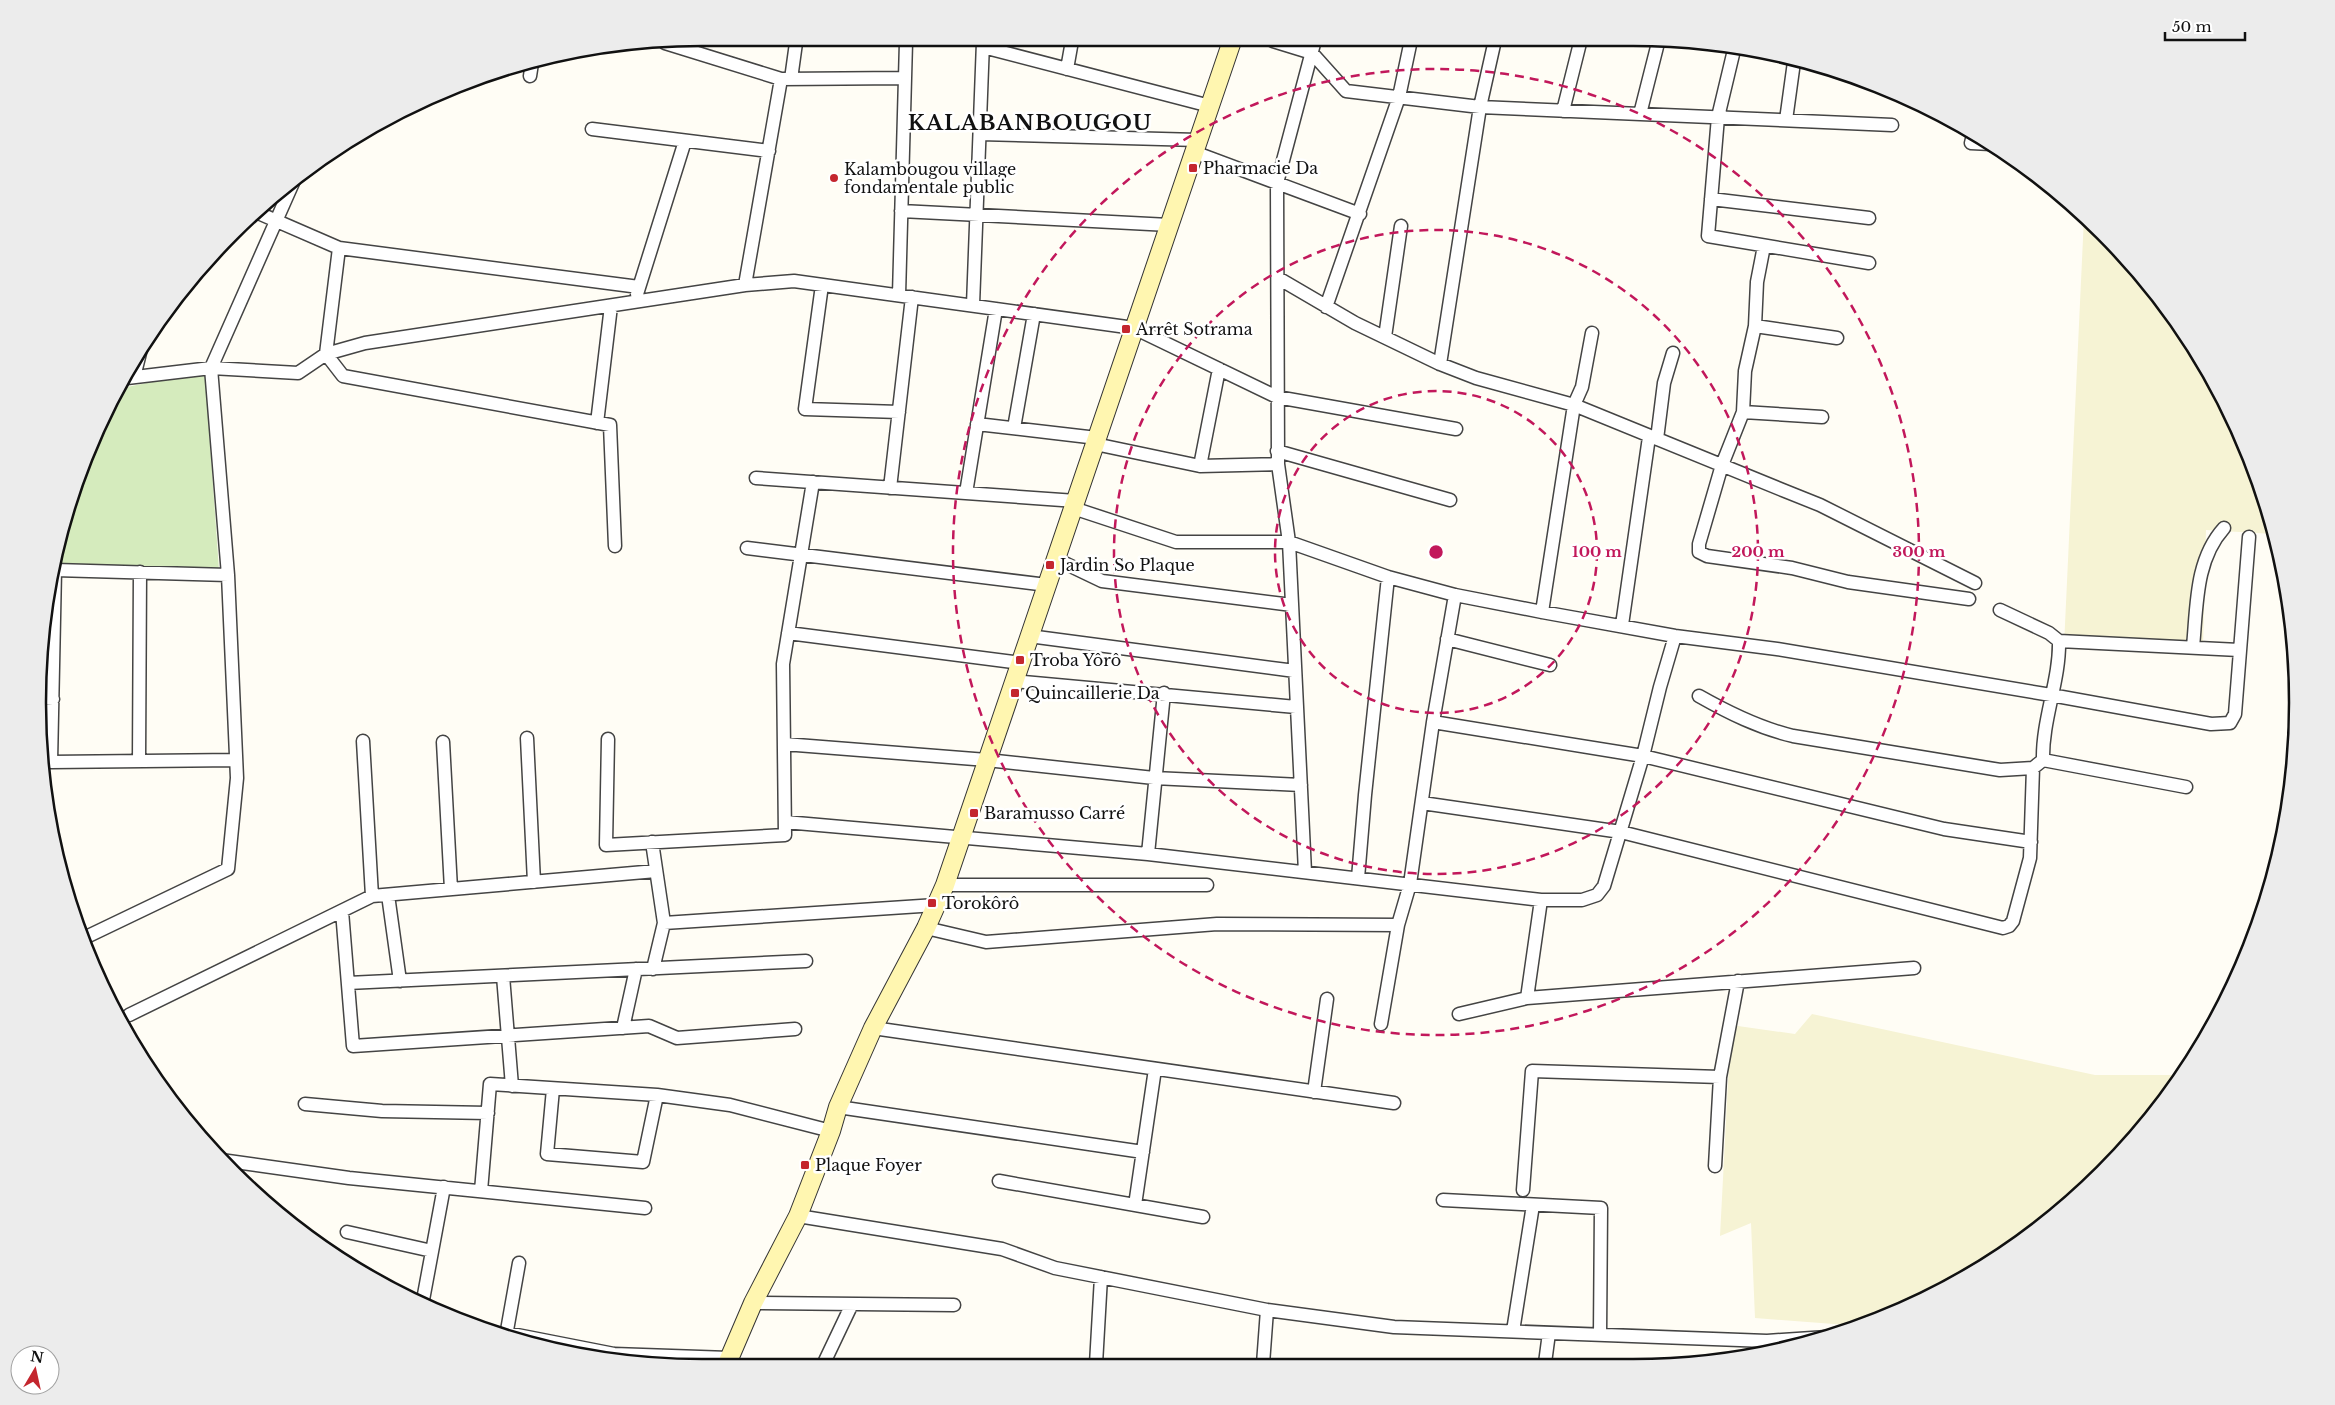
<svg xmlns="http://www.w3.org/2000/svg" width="2335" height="1405" viewBox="0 0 2335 1405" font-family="'Libre Baskerville',serif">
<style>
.farmland{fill:#f6f3d4}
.green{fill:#d5ebbd}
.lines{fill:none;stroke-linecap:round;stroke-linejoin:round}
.street-casing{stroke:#444;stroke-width:15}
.secondary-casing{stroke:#333;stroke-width:20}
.street{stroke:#fff;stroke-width:12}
.secondary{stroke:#fff6b0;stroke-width:18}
.ring{fill:none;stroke:#c2185b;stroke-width:2.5;stroke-dasharray:9 6}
.poi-dot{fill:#c4262e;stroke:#fff;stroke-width:2}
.labels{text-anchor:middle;stroke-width:5;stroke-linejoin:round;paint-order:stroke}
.poi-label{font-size:16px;fill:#111;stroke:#fff;text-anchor:start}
.district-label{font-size:21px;font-weight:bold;letter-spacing:1px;fill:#111;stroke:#fff}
.rim{fill:none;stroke:#111;stroke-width:2.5}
.centre{fill:#c2185b;stroke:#fff;stroke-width:2.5}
.ring-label{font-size:15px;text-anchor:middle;font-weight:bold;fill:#c2185b;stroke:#fff;stroke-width:5;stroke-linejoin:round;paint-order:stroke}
</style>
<rect width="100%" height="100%" fill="#fffdf5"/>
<path class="farmland" d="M2084,217L2103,232L2186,333L2247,448L2273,534L2206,530L2203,647L2064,646Z
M1812,1014L2095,1075H2182L2071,1202L1965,1278L1860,1326L1755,1318L1751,1223L1720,1236L1731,1025L1795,1034Z"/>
<path class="green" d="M205,371L219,570L55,565L73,489L122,388Z"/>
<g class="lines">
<g class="street-casing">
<path id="street" d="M1273,41L1312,53L1346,91L1480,107L1892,125
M665,43L781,79L905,78
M983,47L1210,106
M1734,50L1718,117L1708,236L1869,263
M1067,69L1072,41
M530,76L532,63
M791,79L796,43
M1563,111L1581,39
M1640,114L1659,39
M1786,120L1794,62
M592,129L769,151
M980,134L1198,140
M1973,135L1971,143L1991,144
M1194,152L1360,214
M1711,199L1869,218
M901,211L1169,225
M256,212L339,248L639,287
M1764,246L1757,282L1755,326L1745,371L1743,412L1722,465L1699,544V552L1707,556L1792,568L1848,582L1969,599
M339,248L326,354L343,376L610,425L615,546
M1278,278L1355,323L1440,364L1476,378L1574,405L1785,491L1820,505L1975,583
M745,285L781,79
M822,285L805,409L899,412
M637,294L685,141
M899,295L906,42
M973,305L983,42
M1326,307L1399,97L1411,40
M1755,326L1837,338
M1385,337L1401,226
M1440,364L1480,107L1495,40
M134,377L140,353
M127,378L211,368L298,373L326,354L365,343L745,285L794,281L1134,328L1277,397L1456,429
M1743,412L1822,417
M597,423L611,306
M977,424L1097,438
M1014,428L1034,314
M1657,439L1664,383L1673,353
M1095,444L1200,466L1278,464
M1277,451L1450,500
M1200,466L1219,369
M756,478L1076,501
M890,488L912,297
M966,493L996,309
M1073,508L1176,542H1289L1388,577L1455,595L1542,612L1675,636L1777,649L2051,695L2211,724L2230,723L2235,714L2249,537
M747,548L1047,585
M1056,559L1102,581L1292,605
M228,575L55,570L51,762L236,760
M2000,610L2049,633L2059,641C2060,680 2042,720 2043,760L2186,787
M1542,612L1574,405L1582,387L1592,333
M1622,625L1649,437
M788,633L1021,663
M1029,636L1295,671
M1447,639L1550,665
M2059,641L2239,650
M2193,647C2197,606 2195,560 2224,528
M1014,681L1296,707
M1699,696C1729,713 1759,728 1793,736L2000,770L2033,768L2043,760
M38,698L53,699
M1433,722L1643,756L1944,829L2031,842
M527,738L534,882
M608,739L606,845L785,835L783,664L813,482
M363,741L372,896
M443,742L451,889
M784,744L987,760L1154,778L1301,785
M139,761L140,572
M1422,803L1621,832L2003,928L2009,926L2013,921L2030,858L2033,768
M785,822L1148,854L1541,900H1582L1597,895L1604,886L1643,756L1660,687L1675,636
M652,842L664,923L653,969
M1148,854L1164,693
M1305,872L1289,542L1278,464L1277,183L1315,40
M1358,878L1365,795L1388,577
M945,885H1207
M388,895L400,981
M342,911L353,1046L649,1026L677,1038L795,1029
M664,923L936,905
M926,928L986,942L1217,924L1398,925
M82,939L228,869L237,778L228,575L211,368L296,176
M503,976L512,1086
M348,983L806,961
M1527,998L1541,900
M1459,1014L1527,998L1914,968
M129,1015L372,896L656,871
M1381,1024L1398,925L1410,884L1433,722L1455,595
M623,1028L636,969
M873,1028L1394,1103
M553,1089L547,1154L643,1162L657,1095
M1314,1092L1327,999
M305,1104L382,1111L488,1113
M838,1107L1143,1152
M221,1160L349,1178L645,1208
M1715,1166L1720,1077L1738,981
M999,1181L1203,1217
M1523,1190L1532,1071L1720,1077
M481,1191L490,1084L657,1095L730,1105L831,1131
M1443,1200L1601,1208L1600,1335
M1135,1205L1155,1069
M798,1216L1002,1249L1055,1268L1267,1310L1394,1327L1767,1341L1827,1337
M347,1232L432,1251
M423,1300L444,1187
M753,1303L954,1305
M1513,1331L1533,1205
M507,1333L614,1354L729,1358
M506,1336L519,1263
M1545,1363L1549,1333
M1096,1364L1101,1277
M1263,1364L1267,1310
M823,1365L852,1304"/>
</g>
<g class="secondary-casing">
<path id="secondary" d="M726,1366L753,1303L798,1216L831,1131L838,1107L873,1028L926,928L945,885L1232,41"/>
</g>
<use href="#street" class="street"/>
<use href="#secondary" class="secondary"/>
</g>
<g class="ring">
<circle cx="1436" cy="552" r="161"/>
<circle cx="1436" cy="552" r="322"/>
<circle cx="1436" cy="552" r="483"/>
</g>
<g class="poi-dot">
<rect x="1188" y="163" width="10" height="10" rx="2.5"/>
<circle cx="834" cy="178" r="5"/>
<rect x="1121" y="324" width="10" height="10" rx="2.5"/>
<rect x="1045" y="560" width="10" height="10" rx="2.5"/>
<rect x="1015" y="655" width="10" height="10" rx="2.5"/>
<rect x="1010" y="688" width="10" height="10" rx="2.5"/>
<rect x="969" y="808" width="10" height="10" rx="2.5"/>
<rect x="927" y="898" width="10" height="10" rx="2.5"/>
<rect x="800" y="1160" width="10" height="10" rx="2.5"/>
</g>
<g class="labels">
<g class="poi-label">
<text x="1203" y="174">Pharmacie Da</text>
<text x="844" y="175">Kalambougou village<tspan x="844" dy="18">fondamentale public</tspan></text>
<text x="1136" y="335">Arrêt Sotrama</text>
<text x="1060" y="571">Jardin So Plaque</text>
<text x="1030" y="666">Troba Yôrô</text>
<text x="1025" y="699">Quincaillerie Da</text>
<text x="984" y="819">Baramusso Carré</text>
<text x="942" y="909">Torokôrô</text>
<text x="815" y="1171">Plaque Foyer</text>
</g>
<g class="district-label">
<text x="1030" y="130">KALABANBOUGOU</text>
</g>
</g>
<path d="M0 0H2335V1405H0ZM702 46H1633A656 656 0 0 1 2289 702V703A656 656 0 0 1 1633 1359H702A656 656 0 0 1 46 703V702A656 656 0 0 1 702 46Z" fill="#ececec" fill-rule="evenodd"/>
<path class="rim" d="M702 46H1633A656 656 0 0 1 2289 702V703A656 656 0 0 1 1633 1359H702A656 656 0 0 1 46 703V702A656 656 0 0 1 702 46Z"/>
<circle cx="1436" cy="552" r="8" class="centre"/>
<g class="ring-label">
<text x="1597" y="557">100 m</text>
<text x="1758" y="557">200 m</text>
<text x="1919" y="557">300 m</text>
</g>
<g transform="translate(35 1370) rotate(9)"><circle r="24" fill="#ffffff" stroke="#a0a0a0"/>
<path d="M0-4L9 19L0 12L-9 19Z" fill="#c4262e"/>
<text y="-8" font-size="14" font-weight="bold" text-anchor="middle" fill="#111111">N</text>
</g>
<path d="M2165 32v8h80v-8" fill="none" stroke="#111111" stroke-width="2.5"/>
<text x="2172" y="32" font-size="15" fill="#111111" stroke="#ffffff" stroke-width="4" paint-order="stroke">50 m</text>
</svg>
